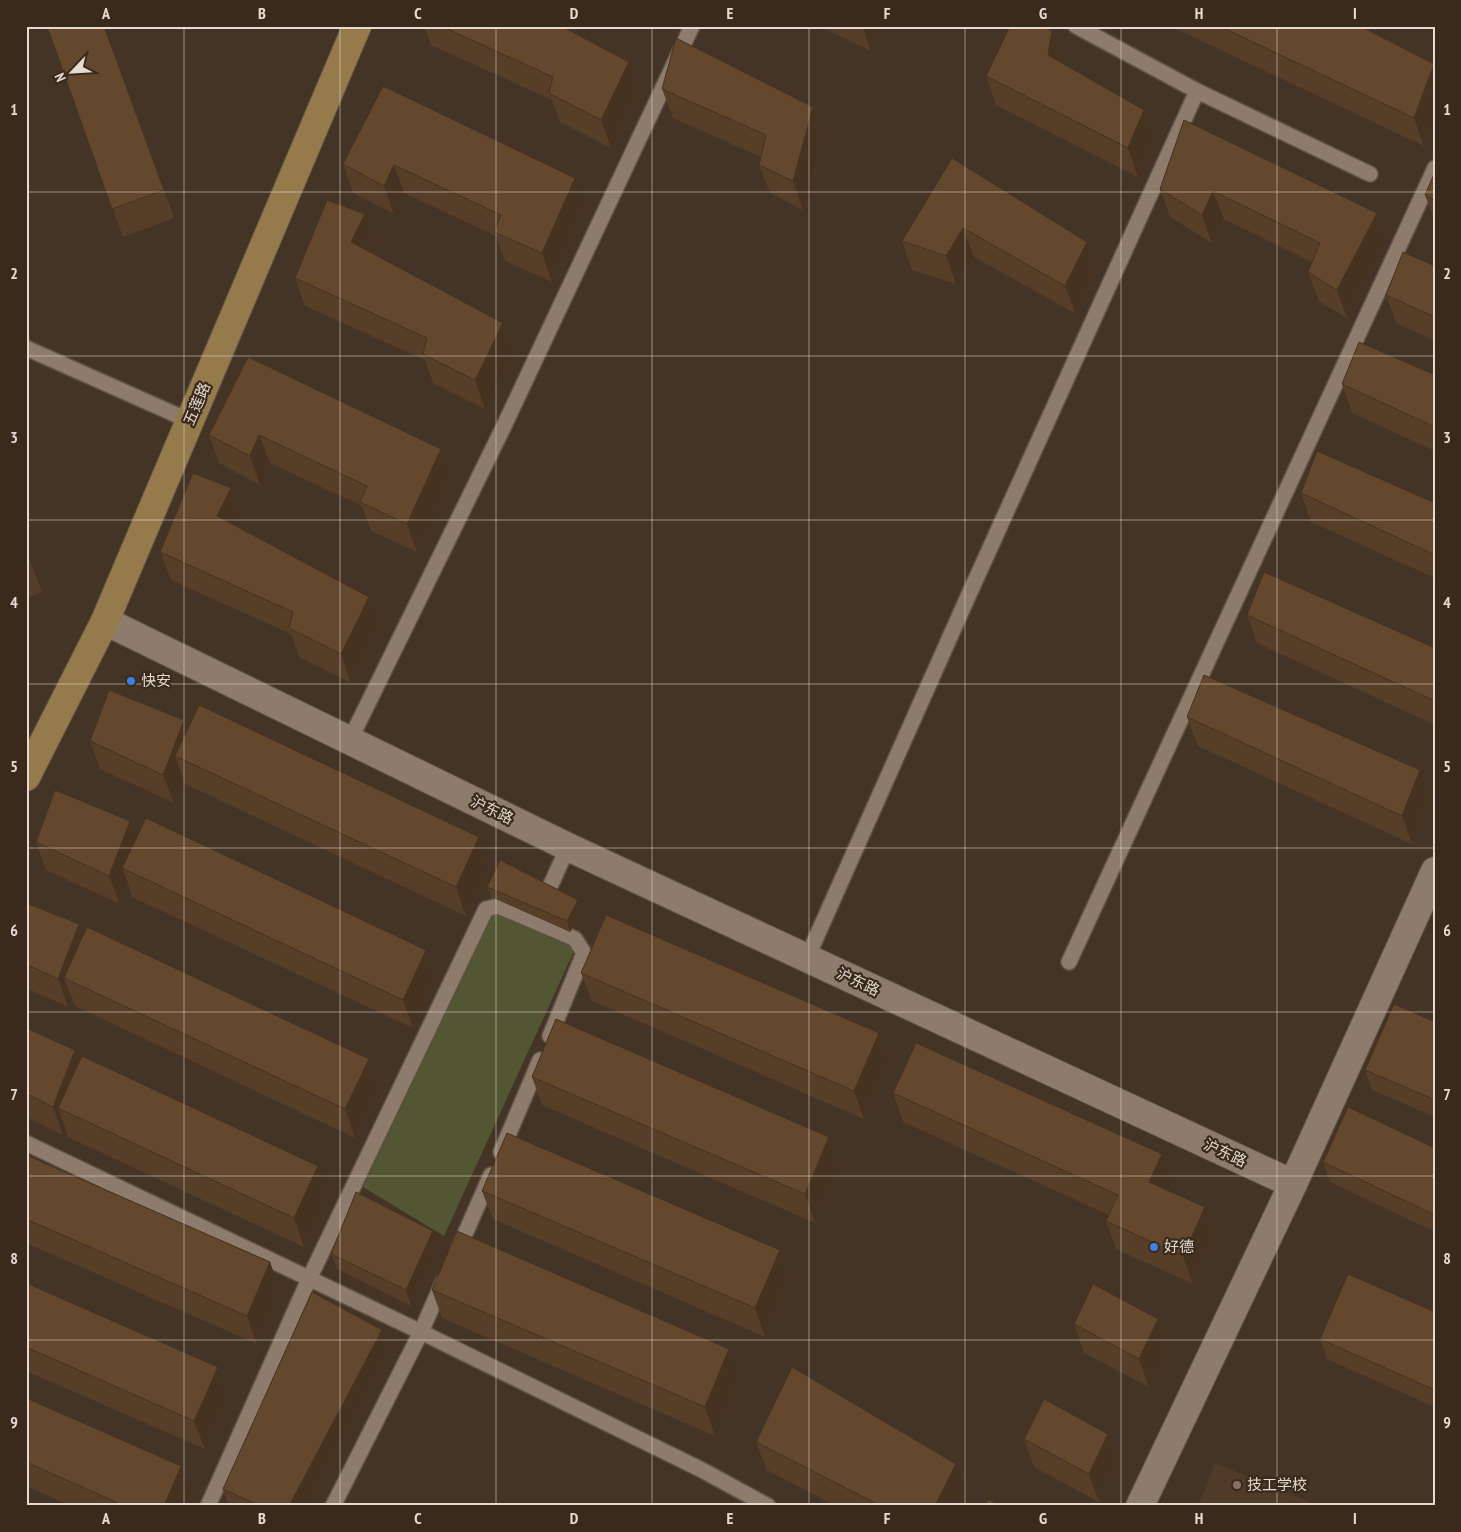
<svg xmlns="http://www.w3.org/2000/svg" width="1461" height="1532" viewBox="0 0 1461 1532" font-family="'PT Sans Narrow','Noto Sans SC',sans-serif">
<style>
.built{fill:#503b28}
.green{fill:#535633}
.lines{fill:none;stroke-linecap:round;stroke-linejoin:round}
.lane-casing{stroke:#5e5145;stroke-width:18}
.street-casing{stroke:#5e5145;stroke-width:30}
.secondary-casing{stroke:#5e5145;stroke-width:30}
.lane{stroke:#8d7b6b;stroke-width:15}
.street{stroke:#8d7b6b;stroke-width:28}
.secondary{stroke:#957a4c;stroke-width:28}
.wall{fill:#563e28}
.shaded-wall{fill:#463220}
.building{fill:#64482e;stroke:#463220}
.grid{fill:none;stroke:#e5dbd3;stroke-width:1;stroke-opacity:0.55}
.shop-dot{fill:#3f7fe0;stroke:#392a1c;stroke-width:2}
.education-dot{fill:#8d6e63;stroke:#392a1c;stroke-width:2}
.labels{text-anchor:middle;stroke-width:4.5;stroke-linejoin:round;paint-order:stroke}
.street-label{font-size:15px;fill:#e5dbd3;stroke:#392a1c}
.poi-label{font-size:15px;fill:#e5dbd3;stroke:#392a1c;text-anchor:start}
.neatline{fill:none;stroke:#e5dbd3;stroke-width:2}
.grid-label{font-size:16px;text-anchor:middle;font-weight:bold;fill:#e5dbd3}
</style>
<rect width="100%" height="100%" fill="#443426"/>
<path class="built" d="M1215,1463L1319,1506H1198Z"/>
<path class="green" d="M494,912L575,949L444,1236L363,1187Z"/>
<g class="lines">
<g class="lane-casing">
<path id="lane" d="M1076,26L1197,91L1370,174
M26,348L190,421
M350,740L503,428L692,26
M542,904L568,847
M807,958L966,601L1197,91
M1069,962L1435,168
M26,1143L421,1332L702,1470L768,1506
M501,1152L540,1060
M457,1252L491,1175
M208,1506L309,1279L486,909L498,906L555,930L575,939L584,953L550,1036
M333,1506L421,1332L443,1282"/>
</g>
<g class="street-casing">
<path id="street" d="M105,621L568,847L1293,1184
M1140,1506L1293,1184L1435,871"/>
</g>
<g class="secondary-casing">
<path id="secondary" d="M26,777L105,621L357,26"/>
</g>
<use href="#lane" class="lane"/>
<use href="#street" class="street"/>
<use href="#secondary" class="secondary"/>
</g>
<path class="wall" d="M47,26L164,190L174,218L123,237Z
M424,26H561L639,91L611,148L560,122L552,100L431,45Z
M819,26H884L871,51Z
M1170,26H1360L1434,64L1435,118L1424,146Z
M1052,31L1062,59L1061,63L1154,139L1138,177L996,105L986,76Z
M383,86L585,207L552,282L505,261L496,236L404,193L394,214L353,193L343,164Z
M662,89L824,135L803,210L770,193L759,165L761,157L673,118Z
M1184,120L1387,241L1347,318L1319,301L1308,272L1312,262L1224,219L1212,243L1170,217L1160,189Z
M952,158L1087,242L1097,271L1076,314L974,257L956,284L912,270L902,241Z
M1435,172V221L1425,195Z
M376,243L371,252L514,351L485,409L433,383L425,360L305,306L295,278Z
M1435,266V341L1396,323L1386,295Z
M248,357L451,477L417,552L371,531L362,506L270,463L260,485L219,463L209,435Z
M1435,375V451L1352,413L1342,384Z
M1301,493L1435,503V578L1311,522Z
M241,516L237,526L380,625L351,683L299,657L291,634L171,580L160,552Z
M26,551L42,592L26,598Z
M1247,615L1435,648V725L1257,643Z
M1187,717L1430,799L1412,844L1198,746Z
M184,720L188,729L479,837L490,866L466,916L185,784L183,778L174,803L100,769L90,741Z
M136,838L426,950L437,978L413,1028L132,897L128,883L120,904L46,870L36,842Z
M487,887L578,900L581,910L570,932L491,897Z
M26,903L79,924L83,936L369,1059L379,1088L355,1138L75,1006L72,999L68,1007L26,988Z
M581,973L879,1033L889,1061L864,1119L592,1001Z
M1435,1022V1117L1372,1090L1365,1070Z
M26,1028L75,1050L79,1062L329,1194L304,1247L68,1137L66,1130L63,1135L26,1117Z
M532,1077L829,1137L839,1165L815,1223L542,1105Z
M893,1093L1162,1154L1172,1183L1169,1191L1215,1235L1193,1284L1116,1249L1106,1221L1109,1215L903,1122Z
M1435,1148V1232L1330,1182L1323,1162Z
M26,1155L270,1262L280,1291L257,1344L26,1243Z
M482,1191L790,1278L765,1337L493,1219Z
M433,1231L439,1247L411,1306L337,1269L331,1254Z
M26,1283L228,1396L205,1449L26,1371Z
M432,1290L740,1377L715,1436L442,1318Z
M1435,1312V1407L1327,1359L1320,1339Z
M1158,1319L1169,1348L1149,1387L1084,1353L1074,1324Z
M390,1350L307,1506H229L223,1489Z
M26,1398L181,1466L191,1495L187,1506H71L26,1486Z
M1024,1439L1119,1462L1099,1502L1034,1467Z
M756,1442L966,1493L960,1506H836L767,1470Z"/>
<path class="shaded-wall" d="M862,26H884L871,51Z
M1052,31L1062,59L1059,83L1048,55Z
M629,62L639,91L611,148L601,120Z
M1434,64L1435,118L1424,146L1414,118Z
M813,107L824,135L803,210L793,181Z
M1144,110L1154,139L1138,177L1128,148Z
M394,165L404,193L394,214L384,186Z
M575,178L585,207L552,282L542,253Z
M1213,191L1224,219L1212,243L1202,215Z
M1377,213L1387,241L1347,318L1337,290Z
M365,214L376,243L362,270L351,242Z
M963,228L974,257L956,284L946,256Z
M1087,242L1097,271L1076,314L1065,286Z
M503,323L514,351L485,409L475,380Z
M259,435L270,463L260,485L250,456Z
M441,449L451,477L417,552L407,524Z
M231,488L241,516L228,544L217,516Z
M369,597L380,625L351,683L341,654Z
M184,720L195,749L175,756L183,778L174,803L163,775Z
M1420,770L1430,799L1412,844L1402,816Z
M130,821L140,849L122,868L128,883L120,904L109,876Z
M479,837L490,866L466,916L456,887Z
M578,900L581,910L570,932L567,921Z
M79,924L89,953L64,978L72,999L68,1007L58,979Z
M426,950L437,978L413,1028L403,1000Z
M879,1033L889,1061L864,1119L854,1091Z
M75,1050L86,1079L58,1108L66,1130L63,1135L53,1107Z
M369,1059L379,1088L355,1138L345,1109Z
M829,1137L839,1165L815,1223L805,1194Z
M1162,1154L1172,1183L1160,1210L1149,1182Z
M318,1166L329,1194L304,1247L294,1218Z
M1205,1207L1215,1235L1193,1284L1183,1256Z
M433,1231L439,1247L411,1306L406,1290Z
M780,1250L790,1278L765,1337L755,1308Z
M270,1262L280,1291L257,1344L247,1316Z
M1158,1319L1169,1348L1149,1387L1139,1359Z
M382,1330L390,1350L307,1506H289Z
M729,1349L740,1377L715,1436L705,1407Z
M218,1367L228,1396L205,1449L194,1421Z
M1108,1434L1119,1462L1099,1502L1089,1474Z
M956,1464L966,1493L960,1506H935Z
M181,1466L191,1495L187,1506H164Z"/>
<path class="building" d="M47,26H104L164,190L112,209Z
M441,26H561L629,62L601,120L549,93L553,77Z
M1010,26H1042L1052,31L1048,55L1144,110L1128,148L986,76Z
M1219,26H1360L1434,64L1414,118Z
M676,38L813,107L793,181L759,165L766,135L662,89Z
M383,86L575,178L542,253L494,232L501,215L394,165L384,186L343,164Z
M1184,120L1377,213L1337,290L1308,272L1320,243L1213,191L1202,215L1160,189Z
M952,158L1087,242L1065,286L963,228L946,256L902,241Z
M1435,172V200L1425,195Z
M327,200L365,214L351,242L503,323L475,380L423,354L427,338L295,278Z
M1403,252L1435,266V317L1386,295Z
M1359,342L1435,375V427L1342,384Z
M248,357L441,449L407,524L360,502L367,486L259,435L250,456L209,435Z
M1317,451L1435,503V555L1301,493Z
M193,473L231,488L217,516L369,597L341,654L289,628L293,612L160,552Z
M26,551L31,563L26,565Z
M1264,572L1435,648V701L1247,615Z
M1204,675L1420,770L1402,816L1187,717Z
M109,690L184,720L163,775L90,741Z
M199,705L479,837L456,887L175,756Z
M55,790L130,821L109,876L36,842Z
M146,818L426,950L403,1000L122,868Z
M500,860L578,900L567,921L487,887Z
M26,903L79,924L58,979L26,964Z
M606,915L879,1033L854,1091L581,973Z
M87,927L369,1059L345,1109L64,978Z
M1394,1004L1435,1022V1100L1365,1070Z
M556,1019L829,1137L805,1194L532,1077Z
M26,1028L75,1050L53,1107L26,1093Z
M916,1043L1162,1154L1149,1182L1205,1207L1183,1256L1106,1221L1118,1195L893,1093Z
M82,1056L318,1166L294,1218L58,1108Z
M1348,1107L1435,1148V1215L1323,1162Z
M507,1133L780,1250L755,1308L482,1191Z
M26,1155L270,1262L247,1316L26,1219Z
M356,1192L433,1231L406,1290L331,1254Z
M457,1231L729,1349L705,1407L432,1290Z
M1348,1274L1435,1312V1390L1320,1339Z
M26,1283L218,1367L194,1421L26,1347Z
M1093,1284L1158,1319L1139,1359L1074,1324Z
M312,1292L382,1330L289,1506H260L223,1489Z
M792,1367L956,1464L935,1506H881L756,1442Z
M26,1398L181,1466L164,1506H125L26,1462Z
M1044,1399L1108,1434L1089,1474L1024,1439Z
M988,1499L1001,1506H985Z"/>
<path class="grid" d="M184,26V1506M340,26V1506M496,26V1506M652,26V1506M809,26V1506M965,26V1506M1121,26V1506M1277,26V1506M26,192H1435M26,356H1435M26,520H1435M26,684H1435M26,848H1435M26,1012H1435M26,1176H1435M26,1340H1435"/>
<g class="shop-dot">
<circle cx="131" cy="681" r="5"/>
<circle cx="1154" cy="1247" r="5"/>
</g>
<circle class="education-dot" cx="1237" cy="1485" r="5"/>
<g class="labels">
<g class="street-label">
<text transform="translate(197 404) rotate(-67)" y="5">五莲路</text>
<text transform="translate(492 810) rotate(26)" y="5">沪东路</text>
<text transform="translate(858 982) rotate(25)" y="5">沪东路</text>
<text transform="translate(1225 1153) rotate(25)" y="5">沪东路</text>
</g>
<g class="poi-label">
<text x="141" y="686">快安</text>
<text x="1164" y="1252">好德</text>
<text x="1247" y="1490">技工学校</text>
</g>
</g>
<rect width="1461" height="1532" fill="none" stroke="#392a1c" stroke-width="55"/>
<g transform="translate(72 72) rotate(245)" stroke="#392a1c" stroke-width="4" paint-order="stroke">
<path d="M0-4L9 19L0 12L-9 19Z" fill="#e5dbd3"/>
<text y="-8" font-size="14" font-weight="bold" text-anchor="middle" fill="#e5dbd3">N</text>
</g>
<rect x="28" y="28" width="1406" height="1476" class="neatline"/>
<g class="grid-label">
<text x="106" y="19">A</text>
<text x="262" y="19">B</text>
<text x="418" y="19">C</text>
<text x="574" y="19">D</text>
<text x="730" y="19">E</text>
<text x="887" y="19">F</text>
<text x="1043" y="19">G</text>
<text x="1199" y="19">H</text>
<text x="1355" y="19">I</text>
<text x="14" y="115">1</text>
<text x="1447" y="115">1</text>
<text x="14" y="279">2</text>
<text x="1447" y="279">2</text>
<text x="14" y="443">3</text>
<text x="1447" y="443">3</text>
<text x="14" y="608">4</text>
<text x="1447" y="608">4</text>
<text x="14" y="772">5</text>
<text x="1447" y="772">5</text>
<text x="14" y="936">6</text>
<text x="1447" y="936">6</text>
<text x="14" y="1100">7</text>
<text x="1447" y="1100">7</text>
<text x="14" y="1264">8</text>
<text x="1447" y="1264">8</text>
<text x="14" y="1428">9</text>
<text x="1447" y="1428">9</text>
<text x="106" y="1524">A</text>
<text x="262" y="1524">B</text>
<text x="418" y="1524">C</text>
<text x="574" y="1524">D</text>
<text x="730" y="1524">E</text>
<text x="887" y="1524">F</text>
<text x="1043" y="1524">G</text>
<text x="1199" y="1524">H</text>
<text x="1355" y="1524">I</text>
</g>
</svg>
